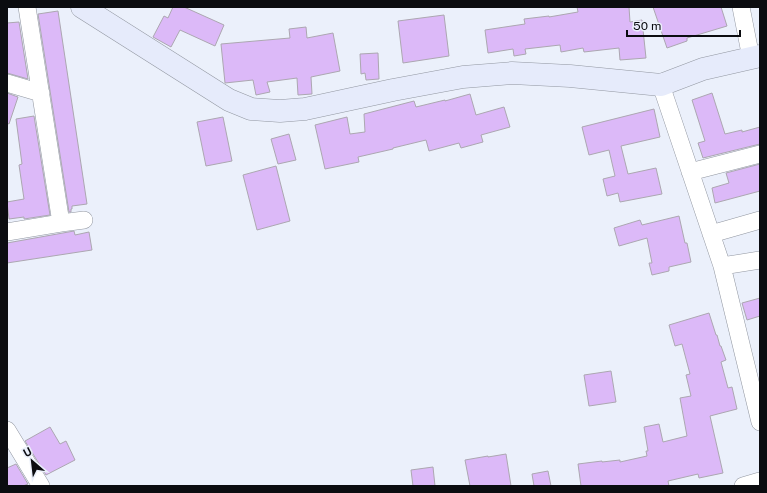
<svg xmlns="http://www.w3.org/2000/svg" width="767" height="493" viewBox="0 0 767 493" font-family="'Public Sans',sans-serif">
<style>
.building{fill:#dcb9f8;stroke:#aca7b1}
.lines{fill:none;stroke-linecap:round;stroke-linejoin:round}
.street-casing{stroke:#9297a1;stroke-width:18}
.secondary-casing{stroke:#9297a1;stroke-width:23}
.street{stroke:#fff;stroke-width:17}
.secondary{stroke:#e6ebfb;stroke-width:22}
</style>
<rect width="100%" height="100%" fill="#ebf0fb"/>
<path class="building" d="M173,7H184L224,25L215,46L180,30L171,47L153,37L164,16L168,18Z
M577,7H629L630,22L642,20L646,58L620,60L619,48L584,52L583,48L561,52L560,45L525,49L526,54L514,56L513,49L488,53L485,30L525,24L524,19L549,16V17L578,12Z
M653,7H721L727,26L687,38V41L667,48Z
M58,11L87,204L72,206V209H71V212H69L38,14Z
M444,15L449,56L403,63L398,21Z
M19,22L28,79L7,73V23Z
M306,27L307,38L333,33L340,71L311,77L312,94L298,95L297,78L267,82L270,92L256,95L253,80L225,83L221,44L290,38L289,29Z
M378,53L379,79L366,80L365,73L361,74L360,54Z
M7,93L18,97L9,124L7,123Z
M712,93L725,134L742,130V132L760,127V144L703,158L698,143L705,141L692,100Z
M470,94L476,115L504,107L510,127L481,135L483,142L461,148L459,143L429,151L426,140L393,148V149L358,157L359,162L325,169L315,125L347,117L350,134L365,132L364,114L414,101L416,107L445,100V101Z
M654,109L660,137L621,146L628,174L656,168L662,194L620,202L618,193L607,196L603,179L615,176L609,150L589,155L582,127Z
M34,116L50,215L24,219V217L9,219L7,202L24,199L19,165L22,164L16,119Z
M223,117L232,161L206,166L197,122Z
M289,134L296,160L278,164L271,139Z
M760,164V191L715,203L712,188L729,183L726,173Z
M276,166L290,221L257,230L243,175Z
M679,216L685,243H687L691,262L669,267V271L652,275L649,263H652L647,238L619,246L614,228L640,220L642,225Z
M74,231L75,235L89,232L92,250L7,263V243Z
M760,298V316L747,320L742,303Z
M709,313L716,335H717L720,346H721L726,360L721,362L728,388L732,387L737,409L710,416L723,473L699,478L698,474L668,481L669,486H581L578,464L602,461V462L620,460V462L647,456L646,451H648L644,427L659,424L663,442L687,436L680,398L691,396L686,375L690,374L682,344L675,346L669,325Z
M611,371L616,402L589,406L584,375Z
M50,427L60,444L66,441L75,460L46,475L25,441Z
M506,454L511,486H470L465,460L488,456V457Z
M16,464L28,484L23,486H7V468Z
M433,467L435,486H413L411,470Z
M548,471L551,486H534L532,474Z"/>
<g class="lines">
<g class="street-casing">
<path id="street" d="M741,7L751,58
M7,83L41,93
M661,85L722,266L760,422
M690,172L760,154
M61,223L84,220
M7,232L61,223L27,7
M711,234L760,220
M722,266L760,260
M7,430L41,486
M743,486L760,481"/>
</g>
<g class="secondary-casing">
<path id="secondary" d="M82,7L229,100L251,109L280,111L305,109L393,90L463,77L512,73L570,76L661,85L703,69L760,56"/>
</g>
<use href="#street" class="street"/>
<use href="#secondary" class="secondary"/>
</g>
<rect width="767" height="493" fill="none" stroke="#0b0c10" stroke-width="16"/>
<g transform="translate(32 461) rotate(332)" stroke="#ebf0fb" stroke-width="3" paint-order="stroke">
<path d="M0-3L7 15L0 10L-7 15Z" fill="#0b0c10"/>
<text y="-6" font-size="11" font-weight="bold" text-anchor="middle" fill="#0b0c10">U</text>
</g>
<path d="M627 30v6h113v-6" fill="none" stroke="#0b0c10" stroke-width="2"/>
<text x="633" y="30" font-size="12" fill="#0b0c10" stroke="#ebf0fb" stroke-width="3" paint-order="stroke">50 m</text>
</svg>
